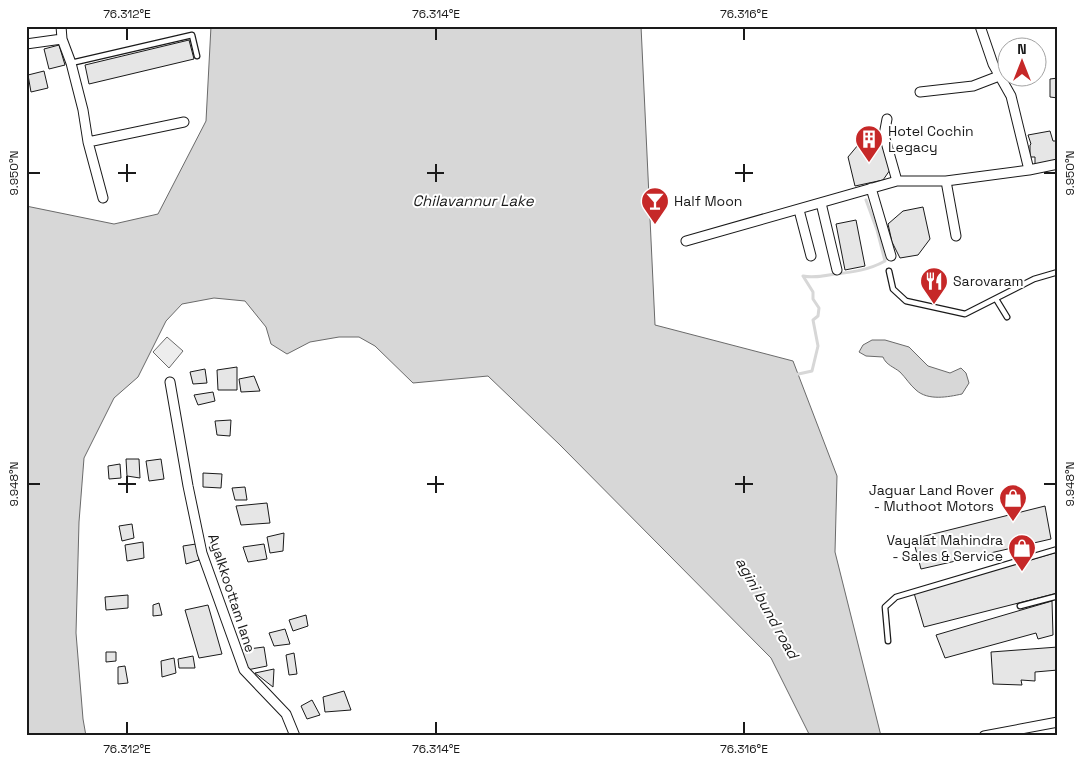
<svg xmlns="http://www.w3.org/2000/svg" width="1084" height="762" viewBox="0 0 1084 762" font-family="'Space Grotesk',sans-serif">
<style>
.built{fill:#ededed;stroke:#6a6a6a}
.water{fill:#d7d7d7;stroke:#6a6a6a}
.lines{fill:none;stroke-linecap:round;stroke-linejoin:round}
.stream{stroke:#d7d7d7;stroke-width:3}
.building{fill:#e6e6e6;stroke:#1a1a1a}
.service-casing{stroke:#1a1a1a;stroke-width:7}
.minor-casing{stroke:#1a1a1a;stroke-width:11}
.service{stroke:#fff;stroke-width:4.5}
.minor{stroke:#fff;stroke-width:9}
.ticks{fill:none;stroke:#1a1a1a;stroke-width:2}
.labels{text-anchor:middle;stroke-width:4;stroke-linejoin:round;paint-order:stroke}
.poi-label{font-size:14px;fill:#1a1a1a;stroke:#fff;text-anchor:start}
.street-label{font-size:14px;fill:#1a1a1a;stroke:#fff}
.water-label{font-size:15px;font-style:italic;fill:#1a1a1a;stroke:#fff}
.neatline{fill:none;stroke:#1a1a1a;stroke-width:2}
.ticks-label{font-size:12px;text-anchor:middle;fill:#1a1a1a}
</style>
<rect width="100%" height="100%" fill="#fff"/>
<path class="built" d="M167,337L183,351L169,368L153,352Z"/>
<path class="water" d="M211,26H641L655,325L793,361L837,476L835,552L881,736H810L771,658L559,444L488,376L413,383L375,346L359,337H339L310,342L287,354L271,344L266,327L245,301L214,298L182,304L166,321L138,377L114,398L84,458L79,522L76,633L83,719L86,736H26V206L114,224L158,214L206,121Z
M872,340H885L909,347L928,366L950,373L961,368L966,373L969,383L962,394C948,397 928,401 916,390C910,385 906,378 900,372C894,367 886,365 883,357L866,356L859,352L863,345Z"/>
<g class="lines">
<path class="stream" d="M794,375L812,371L818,346L813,320L818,316L819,308L813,299V292L803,276C815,278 823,276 835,274C853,272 869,270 885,261L877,230L866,200"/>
</g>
<path class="building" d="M189,40L194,59L89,84L85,65Z
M59,45L65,65L49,69L44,49Z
M44,71L48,88L31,92L28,75Z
M1058,78V98L1050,97V79Z
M1050,131L1053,141H1058V161L1035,165V157H1030V145L1031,144L1028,135Z
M880,139L890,170L883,180L855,186L848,157L858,145Z
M923,207L930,239L918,255L900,258L892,242L888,224L903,211Z
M856,220L865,266L845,270L836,224Z
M237,367V390H218L217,370Z
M205,369L207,383L193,384L190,372Z
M254,376L260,391L241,392L239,379Z
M213,392L215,401L198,405L194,395Z
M231,420L230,436L217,435L215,421Z
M126,459H139L140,478L127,476Z
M161,459L164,479L149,481L146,461Z
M120,464L121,478L109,479L108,466Z
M203,473L222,474L221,488L203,487Z
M245,487L247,500H235L232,488Z
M267,503L270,523L241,525L236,506Z
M1045,506L1051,539L921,569L913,539Z
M132,524L134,538L122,541L119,526Z
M284,533L283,551L270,553L267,537Z
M143,542L144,558L127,561L125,545Z
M196,544L199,560L186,564L183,546Z
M264,544L267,559L248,562L243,547Z
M1058,552V593L924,627L914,593Z
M128,595V608L106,610L105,597Z
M1052,601L1053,635L1038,639L1036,633L945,658L936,635Z
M159,603L162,615L153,616V605Z
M208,605L222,654L199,658L185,610Z
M306,615L308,626L293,631L289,620Z
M285,629L290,644L274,646L269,633Z
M264,647L267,666L247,670L241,650Z
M1058,647V670L1035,672V681L1021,680L1022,685L993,684L991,652Z
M106,652H116V661L106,662Z
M294,653L297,674L289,675L286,655Z
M193,656L195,668H179L178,659Z
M174,658L176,673L162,677L161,661Z
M125,666L128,683L118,684V667Z
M274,669L273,687L255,673Z
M344,691L351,710L325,712L323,697Z
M312,700L320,715L307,719L301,706Z"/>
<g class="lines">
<g class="service-casing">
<path id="service" d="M71,63L192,35L197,56
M889,271L893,289L906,301L965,314L1034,279L1058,272
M996,299L1007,317
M1020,606L1058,596
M888,641L885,607L896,597L1058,549"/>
</g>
<g class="minor-casing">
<path id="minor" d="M61,26L62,39L71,63L83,110L88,142L103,198
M980,26L993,64L1011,96L1029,170
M26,44L62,39
M920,92L973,86L999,76
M887,119L884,135L897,181
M88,142L184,122
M946,181L956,236
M871,188L891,256
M821,203L837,270
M799,210L811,256
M686,241L897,181H946L1029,170L1058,164
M170,382L188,486L202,553L244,670L286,714L295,736
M984,736L1058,722"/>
</g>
<use href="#service" class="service"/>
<use href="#minor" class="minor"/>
</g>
<path class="ticks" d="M127,28V40M436,28V40M744,28V40M127,164V182M436,164V182M744,164V182M28,173H40M118,173H136M427,173H444M735,173H753M1044,173H1056M127,476V493M436,476V493M744,476V493M28,484H40M118,484H136M427,484H444M735,484H753M1044,484H1056M127,722V734M436,722V734M744,722V734"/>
<defs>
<g id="building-pin" transform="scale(1.4375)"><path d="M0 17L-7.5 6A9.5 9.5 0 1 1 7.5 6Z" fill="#c62828" stroke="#fff"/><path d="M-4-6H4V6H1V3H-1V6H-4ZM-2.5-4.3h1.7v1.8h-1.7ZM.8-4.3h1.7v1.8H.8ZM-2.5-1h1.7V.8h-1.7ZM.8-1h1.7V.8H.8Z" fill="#fff"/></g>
<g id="bar-pin" transform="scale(1.4375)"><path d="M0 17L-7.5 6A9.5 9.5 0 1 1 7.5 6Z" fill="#c62828" stroke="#fff"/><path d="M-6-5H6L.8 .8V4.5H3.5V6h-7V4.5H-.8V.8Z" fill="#fff"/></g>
<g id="restaurant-pin" transform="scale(1.4375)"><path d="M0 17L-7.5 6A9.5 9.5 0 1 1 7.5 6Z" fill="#c62828" stroke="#fff"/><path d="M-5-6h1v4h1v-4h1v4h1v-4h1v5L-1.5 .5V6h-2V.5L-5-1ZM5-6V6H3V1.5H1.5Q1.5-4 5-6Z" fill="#fff"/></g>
<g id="shop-pin" transform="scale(1.4375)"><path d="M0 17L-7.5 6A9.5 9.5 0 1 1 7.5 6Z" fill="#c62828" stroke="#fff"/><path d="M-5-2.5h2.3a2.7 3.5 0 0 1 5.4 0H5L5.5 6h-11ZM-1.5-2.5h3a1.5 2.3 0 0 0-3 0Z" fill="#fff"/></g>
</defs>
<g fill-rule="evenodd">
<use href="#building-pin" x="869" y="139"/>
<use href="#bar-pin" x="655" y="201"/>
<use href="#restaurant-pin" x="934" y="281"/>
<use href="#shop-pin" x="1013" y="498"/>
<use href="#shop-pin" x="1022" y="548"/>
</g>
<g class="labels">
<g class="poi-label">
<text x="888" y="136">Hotel Cochin<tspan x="888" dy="16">Legacy</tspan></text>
<text x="674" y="206">Half Moon</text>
<text x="953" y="286">Sarovaram</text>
<text x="994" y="495" text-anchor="end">Jaguar Land Rover<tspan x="994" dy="16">- Muthoot Motors</tspan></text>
<text x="1003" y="545" text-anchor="end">Vayalat Mahindra<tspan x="1003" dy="16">- Sales &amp; Service</tspan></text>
</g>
<g class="street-label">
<text transform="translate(232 593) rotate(72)" y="5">Ayalkkoottam lane</text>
</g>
<g class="water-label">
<text x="473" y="206">Chilavannur Lake</text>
<text transform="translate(767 608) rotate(61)" y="5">agini bund road</text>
</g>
</g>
<rect width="1084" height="762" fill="none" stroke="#ffffff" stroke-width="55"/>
<g transform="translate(1022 62)"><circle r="24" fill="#ffffff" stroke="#a3a3a3"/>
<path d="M0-4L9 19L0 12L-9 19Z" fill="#c62828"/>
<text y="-8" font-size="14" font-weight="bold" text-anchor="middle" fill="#1a1a1a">N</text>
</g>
<rect x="28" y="28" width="1028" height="706" class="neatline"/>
<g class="ticks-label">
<text x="127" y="18">76.312°E</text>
<text x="436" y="18">76.314°E</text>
<text x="744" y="18">76.316°E</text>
<text transform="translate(14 173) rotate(-90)" y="4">9.950°N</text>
<text transform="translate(1070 173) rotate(-90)" y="4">9.950°N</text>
<text transform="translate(14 484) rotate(-90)" y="4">9.948°N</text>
<text transform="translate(1070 484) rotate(-90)" y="4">9.948°N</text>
<text x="127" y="753">76.312°E</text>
<text x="436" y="753">76.314°E</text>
<text x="744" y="753">76.316°E</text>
</g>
</svg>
